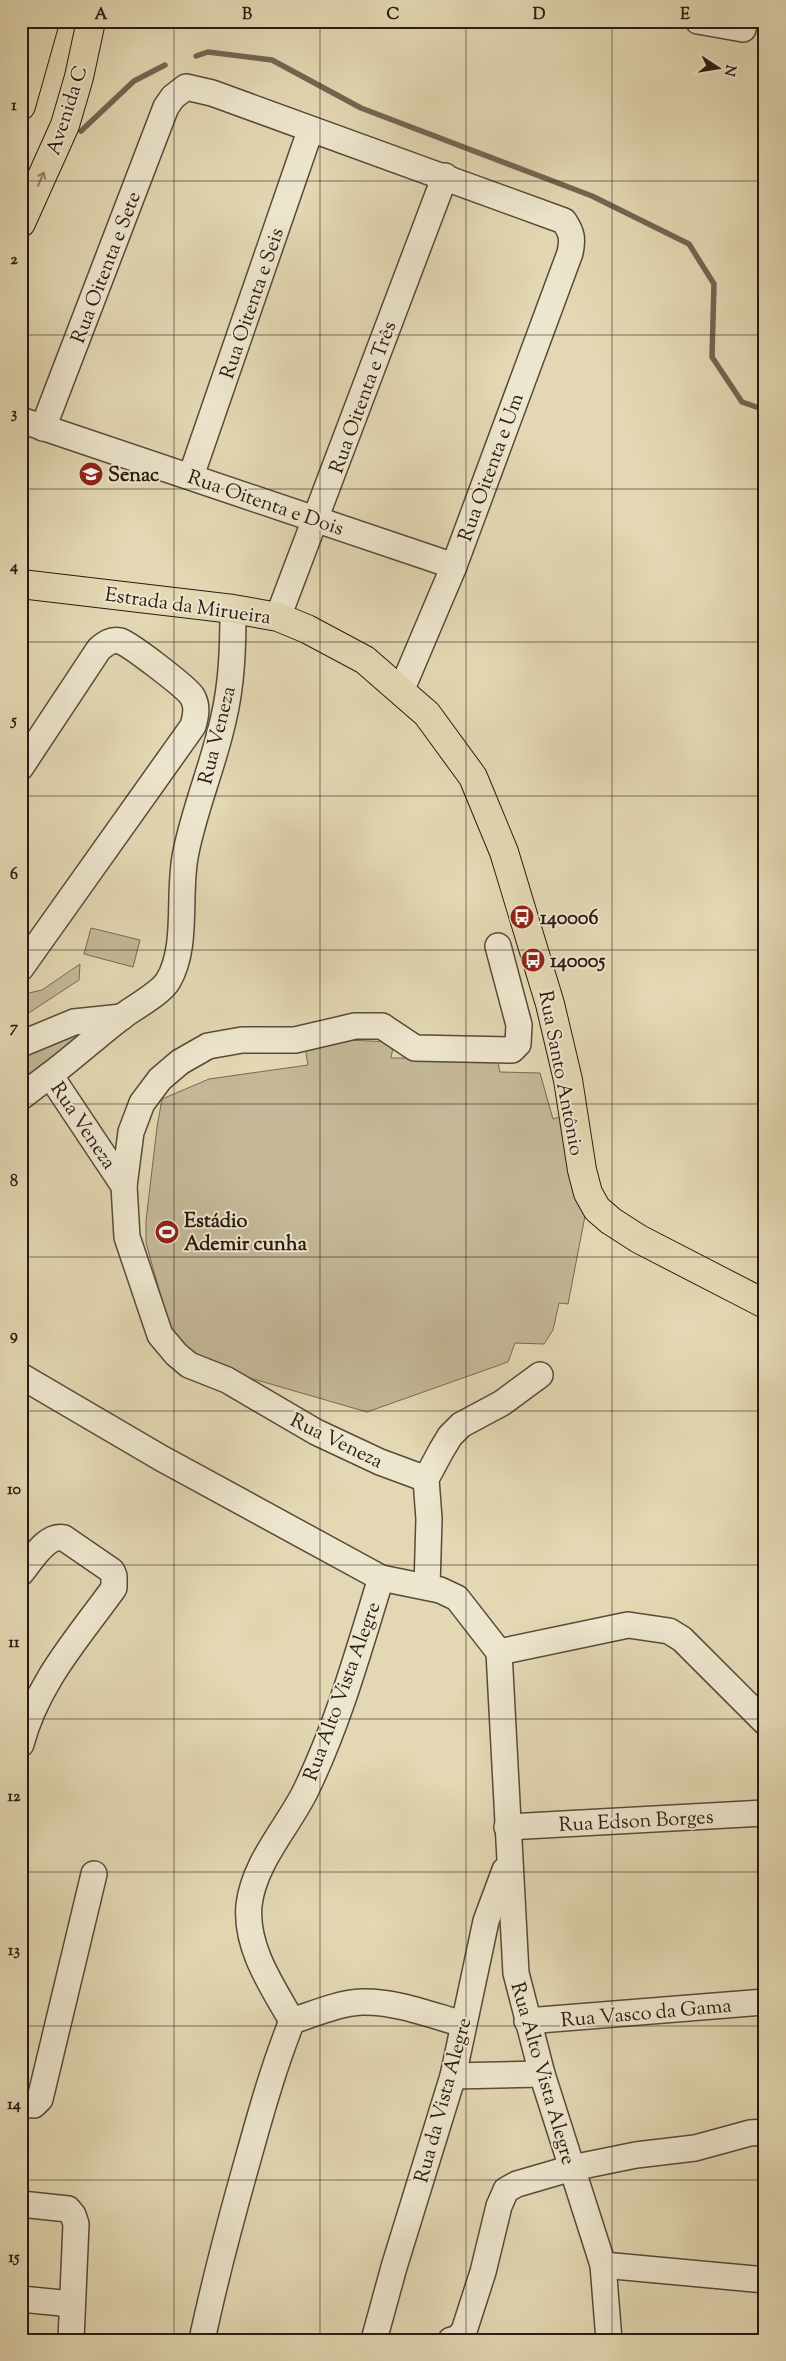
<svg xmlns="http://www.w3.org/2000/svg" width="786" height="2361" font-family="'Sorts Mill Goudy',serif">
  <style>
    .green { fill: #c4b898; stroke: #776a55 }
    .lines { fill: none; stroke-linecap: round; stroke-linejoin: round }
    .stream { stroke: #736652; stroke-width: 5.5 }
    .minor-casing { stroke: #584a3a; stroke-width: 28 }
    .major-casing { stroke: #2a1b12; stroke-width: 30 }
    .minor { stroke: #ede6ce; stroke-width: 25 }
    .major { stroke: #e3d8b3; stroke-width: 28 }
    .oneway { stroke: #90836b }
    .grid { fill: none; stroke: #2a1b12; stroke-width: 1; stroke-opacity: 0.55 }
    .labels { text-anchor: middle; stroke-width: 4; stroke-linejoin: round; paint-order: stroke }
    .street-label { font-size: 20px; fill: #2a1b12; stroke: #ede6ce }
    .poi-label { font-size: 20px; font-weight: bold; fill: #2a1b12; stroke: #ede6ce; text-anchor: start }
    .neatline { fill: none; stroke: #2a1b12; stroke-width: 2 }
    .grid-label { font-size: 16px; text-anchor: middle; font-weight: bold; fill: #2a1b12 }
  </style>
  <rect width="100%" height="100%" fill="#e3d8b3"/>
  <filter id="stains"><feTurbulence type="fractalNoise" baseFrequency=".004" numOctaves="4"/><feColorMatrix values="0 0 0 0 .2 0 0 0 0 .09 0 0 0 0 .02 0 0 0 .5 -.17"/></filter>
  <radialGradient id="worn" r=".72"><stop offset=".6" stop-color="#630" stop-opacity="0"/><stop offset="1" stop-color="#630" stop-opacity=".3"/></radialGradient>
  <g class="green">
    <path d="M 91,928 L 140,940 L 133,967 L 84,954 Z"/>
    <path d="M 80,964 L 79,980 L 21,1018 L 21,992 L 25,988 L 29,993 L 42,990 Z"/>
    <path d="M 91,1030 L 21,1083 L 21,1056 L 50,1039 Z"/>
    <path d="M 346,1040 L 394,1042 L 391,1058 L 497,1058 L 500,1072 L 540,1073 L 553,1119 L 563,1116 L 586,1211 L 568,1304 L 559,1303 L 553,1330 L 544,1344 L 515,1343 L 508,1362 L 367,1412 L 191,1361 L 171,1332 L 146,1243 L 146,1221 L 157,1127 L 162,1099 L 209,1079 L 308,1065 L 305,1047 Z"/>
  </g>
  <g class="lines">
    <g class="stream">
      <path d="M 196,56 L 208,52 L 272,60 L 361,108 L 592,196 L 689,244 L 714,284 L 712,357 L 742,402 L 765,410"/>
      <path d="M 81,131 L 134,81 L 165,65"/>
    </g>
    <defs>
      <g id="minor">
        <path d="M 698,21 L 743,29 L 745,21"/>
        <path d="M 21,420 L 454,566"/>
        <path d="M 43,428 L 166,107 L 173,97 L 186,87 L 212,93 L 564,221 C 572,233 573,239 570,253 L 454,566 L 401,691"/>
        <path d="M 191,476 L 310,131"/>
        <path d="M 233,609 C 233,647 232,684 223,721 C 213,766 195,807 186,852 C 177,892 189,946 168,981 C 161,993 135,1007 123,1016 C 98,1035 75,1056 50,1075 L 124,1186 L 127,1237 L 160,1335 L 176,1354 L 189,1365 L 227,1380 L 316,1432 L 380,1462 L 426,1479"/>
        <path d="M 278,617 L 445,176"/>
        <path d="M 21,767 L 99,649 C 105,644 111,639 120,641 C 130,644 186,687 192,696 C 198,706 196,715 193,726 L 21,968"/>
        <path d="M 21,1044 L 74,1022 L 122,1017"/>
        <path d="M 21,1097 L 50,1075"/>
        <path d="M 124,1186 L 131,1132 L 142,1103 L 160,1079 L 180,1062 L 208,1046 L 242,1040 L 295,1040 L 355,1026 L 382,1026 L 415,1048 L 512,1050 L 518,1044 L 519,1025 L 498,946"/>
        <path d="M 21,1376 L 161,1458 L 381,1578 L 440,1590 L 457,1598 L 499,1652"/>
        <path d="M 21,1573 C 32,1560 46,1534 64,1538 L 112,1571 L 114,1576 L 114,1588 C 78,1638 37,1683 21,1744"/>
        <path d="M 427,1587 L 429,1519 L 426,1479 L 441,1451 L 450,1436 L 461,1425 L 502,1403 L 540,1375"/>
        <path d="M 499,1652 L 516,1973 L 542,2074 L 603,2265 L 609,2340"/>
        <path d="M 499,1652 L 628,1625 L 669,1631 L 682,1639 L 765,1722"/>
        <path d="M 507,1827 L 765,1813"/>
        <path d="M 292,2021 C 272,1986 245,1947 249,1905 C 254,1862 288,1827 306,1790 C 339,1722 359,1649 381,1578"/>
        <path d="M 292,2021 C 314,2014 338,2003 362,2002 C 395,2001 431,2015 463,2024"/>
        <path d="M 527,2021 L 765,2002"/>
        <path d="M 453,2076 L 542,2074"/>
        <path d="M 21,2104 L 34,2105 L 40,2099 L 94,1874"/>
        <path d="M 21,2204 L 68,2209 L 73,2215 L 76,2224 L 71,2340"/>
        <path d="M 603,2265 L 765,2280"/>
        <path d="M 21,2299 L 72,2304"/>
        <path d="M 202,2340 C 215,2279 231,2219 248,2159 C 261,2112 274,2066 292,2021"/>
        <path d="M 374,2340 L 394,2267 L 453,2076 L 486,1921 L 505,1870"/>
        <path d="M 451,2340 L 457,2339 L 464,2331 L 483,2272 L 499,2206 L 506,2190 L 517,2184 L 572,2168 L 636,2155 L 695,2148 L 750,2133 L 765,2132"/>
      </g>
      <g id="major">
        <path d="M 21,106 L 45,21"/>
        <path d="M 21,223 L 65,125 L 79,77 L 91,21"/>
        <path d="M 21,584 L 233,609 L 278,617 L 307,629 L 365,660 L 427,714 L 473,777 L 504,852 L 550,1004 L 568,1080 L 582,1170 L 588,1193 L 597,1209 L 611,1221 L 639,1239 L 765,1304"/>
      </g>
    </defs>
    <use href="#minor" class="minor-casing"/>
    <use href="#major" class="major-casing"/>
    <use href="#minor" class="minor"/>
    <use href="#major" class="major"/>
  </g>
  <defs><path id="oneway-shaft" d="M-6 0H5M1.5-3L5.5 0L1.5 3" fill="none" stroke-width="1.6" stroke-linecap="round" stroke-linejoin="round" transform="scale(1.25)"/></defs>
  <use class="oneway" href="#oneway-shaft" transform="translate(41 179) rotate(-66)"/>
  <path class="grid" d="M 174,21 L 174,2340M 320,21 L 320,2340M 466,21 L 466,2340M 612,21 L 612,2340M 21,181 L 765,181M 21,335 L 765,335M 21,489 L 765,489M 21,642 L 765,642M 21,796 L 765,796M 21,950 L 765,950M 21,1104 L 765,1104M 21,1257 L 765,1257M 21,1411 L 765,1411M 21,1565 L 765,1565M 21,1719 L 765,1719M 21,1872 L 765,1872M 21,2026 L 765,2026M 21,2180 L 765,2180"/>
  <defs>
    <symbol id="school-disc" viewBox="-11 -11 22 22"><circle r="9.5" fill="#8f2418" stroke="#ede6ce"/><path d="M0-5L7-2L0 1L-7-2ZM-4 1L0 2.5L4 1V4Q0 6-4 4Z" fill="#fff"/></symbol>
    <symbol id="bus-disc" viewBox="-11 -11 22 22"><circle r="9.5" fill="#8f2418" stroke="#ede6ce"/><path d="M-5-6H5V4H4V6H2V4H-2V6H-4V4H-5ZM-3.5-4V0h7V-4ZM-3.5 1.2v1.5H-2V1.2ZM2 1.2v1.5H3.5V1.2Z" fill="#fff"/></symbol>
    <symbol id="stadium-disc" viewBox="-11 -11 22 22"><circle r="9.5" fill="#8f2418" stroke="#ede6ce"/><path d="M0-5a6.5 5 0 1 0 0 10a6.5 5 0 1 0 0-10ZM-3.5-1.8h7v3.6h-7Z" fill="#fff"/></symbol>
  </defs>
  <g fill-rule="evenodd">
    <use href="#school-disc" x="77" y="460" width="28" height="28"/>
    <use href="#bus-disc" x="508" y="903" width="28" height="28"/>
    <use href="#bus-disc" x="519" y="946" width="28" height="28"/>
    <use href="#stadium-disc" x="153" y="1218" width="28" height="28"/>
  </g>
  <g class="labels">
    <g class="street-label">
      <text transform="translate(66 110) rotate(-72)" y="7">Avenida C</text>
      <text transform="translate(105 267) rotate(-69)" y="7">Rua Oitenta e Sete</text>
      <text transform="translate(251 303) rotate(-71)" y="7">Rua Oitenta e Seis</text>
      <text transform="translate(362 397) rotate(-70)" y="7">Rua Oitenta e Três</text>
      <text transform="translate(490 467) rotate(-70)" y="7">Rua Oitenta e Um</text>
      <text transform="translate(266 502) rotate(19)" y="7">Rua Oitenta e Dois</text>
      <text transform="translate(188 605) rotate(8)" y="7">Estrada da Mirueira</text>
      <text transform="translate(216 735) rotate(-76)" y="7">Rua Veneza</text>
      <text transform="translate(562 1073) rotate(79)" y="7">Rua Santo Antônio</text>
      <text transform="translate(84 1125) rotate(56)" y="7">Rua Veneza</text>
      <text transform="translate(337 1440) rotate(26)" y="7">Rua Veneza</text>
      <text transform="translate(341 1691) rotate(-70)" y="7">Rua Alto Vista Alegre</text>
      <text transform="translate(636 1820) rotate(-3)" y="7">Rua Edson Borges</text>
      <text transform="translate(646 2012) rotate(-5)" y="7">Rua Vasco da Gama</text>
      <text transform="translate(544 2073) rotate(74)" y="7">Rua Alto Vista Alegre</text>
      <text transform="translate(442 2100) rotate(-75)" y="7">Rua da Vista Alegre</text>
    </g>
    <g class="poi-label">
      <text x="108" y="481">Senac</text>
      <text x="540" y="924">140006</text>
      <text x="550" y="967">140005</text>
      <text x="184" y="1227">Estádio<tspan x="184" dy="23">Ademir cunha</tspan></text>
    </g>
  </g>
  <rect width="786" height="2361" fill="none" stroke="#e3d8b3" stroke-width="55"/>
  <g transform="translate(718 68) rotate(102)" stroke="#ede6ce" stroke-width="4" paint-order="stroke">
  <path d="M0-4L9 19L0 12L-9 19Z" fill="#2a1b12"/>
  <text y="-8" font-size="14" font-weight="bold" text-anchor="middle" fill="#2a1b12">N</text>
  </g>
  <rect x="28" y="28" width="730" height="2306" class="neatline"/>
  <g class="grid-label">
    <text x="101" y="19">A</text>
    <text x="247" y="19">B</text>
    <text x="393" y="19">C</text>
    <text x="539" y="19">D</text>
    <text x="685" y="19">E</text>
    <text x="14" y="110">1</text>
    <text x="14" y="264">2</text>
    <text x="14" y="418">3</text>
    <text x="14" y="571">4</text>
    <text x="14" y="725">5</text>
    <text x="14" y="879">6</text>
    <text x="14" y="1032">7</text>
    <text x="14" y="1186">8</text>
    <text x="14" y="1340">9</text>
    <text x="14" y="1494">10</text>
    <text x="14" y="1647">11</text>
    <text x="14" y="1801">12</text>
    <text x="14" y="1955">13</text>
    <text x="14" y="2109">14</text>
    <text x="14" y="2262">15</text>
  </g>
  <rect width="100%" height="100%" filter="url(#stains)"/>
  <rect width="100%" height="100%" fill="url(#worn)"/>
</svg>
